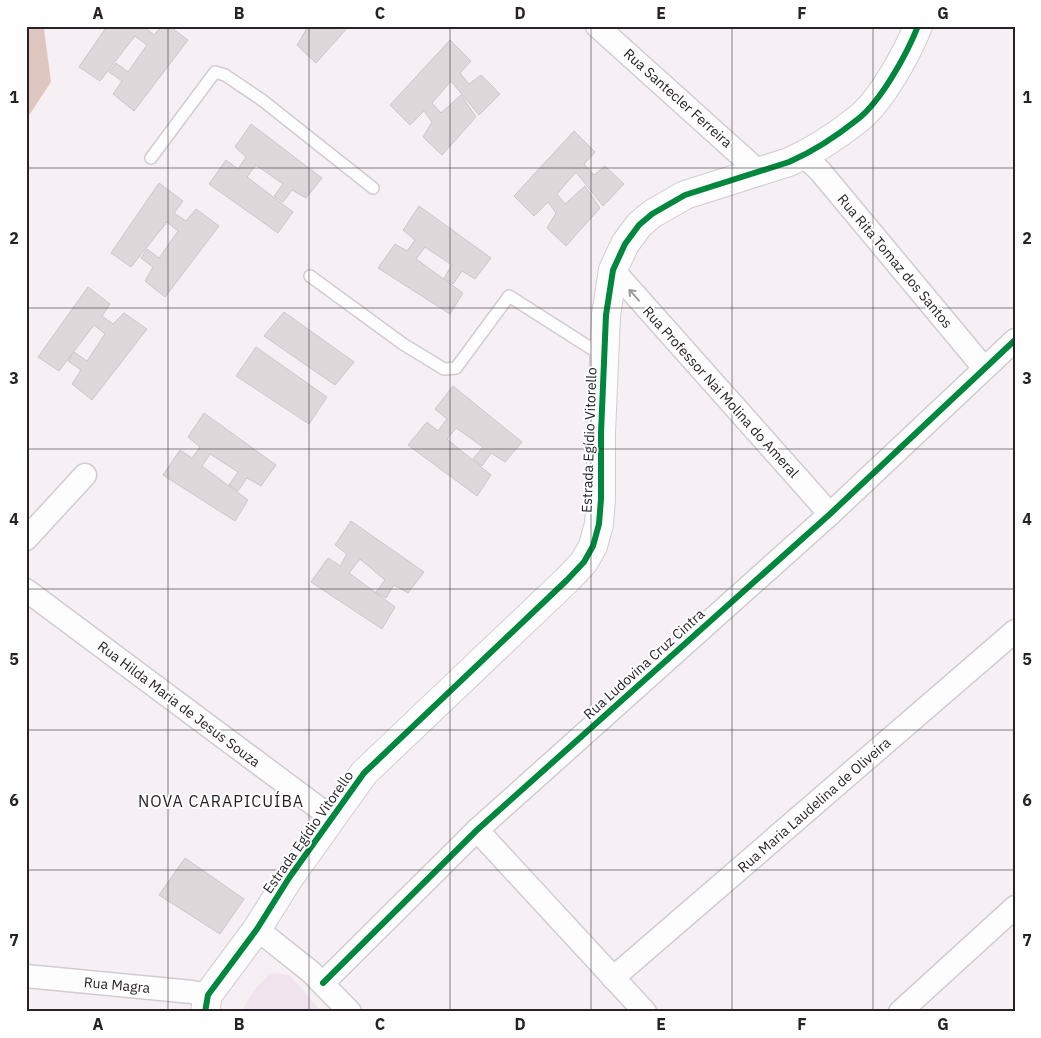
<svg xmlns="http://www.w3.org/2000/svg" width="1041" height="1038" font-family="'IBM Plex Sans',sans-serif">
  <style>
    .built { fill: #f1e3ed }
    .forest { fill: #dfc7c1 }
    .building { fill: #ded8db; stroke: #ccc6c9 }
    .lines { fill: none; stroke-linecap: round; stroke-linejoin: round }
    .service-casing { stroke: #d2ccd0; stroke-width: 14 }
    .minor-casing { stroke: #d2ccd0; stroke-width: 25 }
    .tertiary-casing { stroke: #d2ccd0; stroke-width: 30 }
    .service { stroke: #fefdfd; stroke-width: 11 }
    .minor { stroke: #fefdfd; stroke-width: 22 }
    .tertiary { stroke: #fefdfd; stroke-width: 28 }
    .cycleway-casing { stroke: #fefefe; stroke-width: 9 }
    .cycleway { stroke: #00873e; stroke-width: 6 }
    .oneway { stroke: #9d9a9c }
    .grid { fill: none; stroke: #272226; stroke-width: 1; stroke-opacity: 0.55 }
    .labels { text-anchor: middle; stroke-width: 4; stroke-linejoin: round; paint-order: stroke }
    .street-label { font-size: 14px; fill: #272226; stroke: #fefefe }
    .quarter-label { font-size: 16px; letter-spacing: 1px; fill: #272226; stroke: #fefefe }
    .neatline { fill: none; stroke: #272226; stroke-width: 2 }
    .grid-label { font-size: 16px; text-anchor: middle; font-weight: bold; fill: #272226 }
  </style>
  <rect width="100%" height="100%" fill="#f6eff4"/>
  <path class="built" d="M 270,973 L 289,975 L 322,1012 L 241,1012 L 255,989 Z"/>
  <path class="forest" d="M 26,26 L 46,26 L 44,29 L 51,82 L 26,120 Z"/>
  <g class="building">
    <path d="M 107,26 L 143,26 L 154,35 L 162,26 L 169,26 L 188,40 L 134,111 L 113,94 L 122,81 L 109,72 L 116,63 L 128,72 L 147,45 L 135,36 L 100,81 L 79,67 Z"/>
    <path d="M 303,26 L 349,26 L 316,63 L 297,45 L 306,30 Z"/>
    <path d="M 450,40 L 471,61 L 460,73 L 469,84 L 481,75 L 500,94 L 479,115 L 451,81 L 432,103 L 441,113 L 461,95 L 476,117 L 442,155 L 423,137 L 432,122 L 424,111 L 410,125 L 390,105 Z"/>
    <path d="M 251,124 L 322,178 L 306,198 L 292,190 L 283,202 L 274,196 L 283,184 L 256,165 L 247,177 L 293,212 L 278,233 L 209,184 L 226,160 L 238,169 L 246,157 L 235,147 Z"/>
    <path d="M 574,131 L 595,152 L 584,164 L 594,175 L 605,166 L 624,184 L 603,206 L 576,172 L 557,194 L 565,204 L 585,186 L 600,208 L 566,246 L 547,228 L 556,213 L 548,202 L 534,216 L 514,196 Z"/>
    <path d="M 159,183 L 183,201 L 174,213 L 186,221 L 196,209 L 219,226 L 165,297 L 145,281 L 153,267 L 141,258 L 147,249 L 159,258 L 178,231 L 167,222 L 131,267 L 111,253 Z"/>
    <path d="M 419,206 L 491,258 L 475,279 L 462,271 L 453,284 L 444,278 L 452,265 L 425,247 L 416,259 L 463,293 L 450,314 L 378,268 L 395,244 L 407,251 L 415,240 L 403,230 Z"/>
    <path d="M 88,287 L 110,304 L 102,316 L 113,324 L 124,313 L 147,329 L 92,400 L 72,384 L 81,370 L 68,361 L 74,352 L 87,361 L 105,334 L 94,325 L 59,371 L 38,357 Z"/>
    <path d="M 284,312 L 354,362 L 335,385 L 264,336 Z"/>
    <path d="M 256,347 L 327,397 L 309,424 L 236,376 Z"/>
    <path d="M 453,386 L 522,442 L 505,462 L 491,453 L 482,466 L 473,459 L 483,447 L 456,428 L 447,439 L 491,475 L 477,496 L 408,445 L 427,422 L 438,431 L 447,419 L 435,409 Z"/>
    <path d="M 204,413 L 276,465 L 261,486 L 247,478 L 238,491 L 229,485 L 238,472 L 210,454 L 202,466 L 248,500 L 235,521 L 163,475 L 180,450 L 192,458 L 200,447 L 188,437 Z"/>
    <path d="M 351,521 L 424,572 L 408,593 L 394,585 L 386,598 L 376,592 L 385,580 L 360,559 L 349,573 L 395,607 L 382,629 L 311,582 L 328,558 L 340,566 L 347,554 L 335,545 Z"/>
    <path d="M 185,858 L 244,899 L 220,934 L 159,895 Z"/>
  </g>
  <g class="lines">
    <defs>
      <g id="service">
        <path d="M 151,158 L 215,72 L 225,75 L 262,100 L 373,188"/>
        <path d="M 310,276 L 403,344 L 444,369 L 456,368 L 509,296 L 603,356"/>
      </g>
      <g id="minor">
        <path d="M 597,26 L 758,171"/>
        <path d="M 804,156 L 820,171 L 984,368"/>
        <path d="M 613,270 L 830,514"/>
        <path d="M 26,539 L 85,475"/>
        <path d="M 26,590 L 332,818"/>
        <path d="M 477,830 L 645,1012"/>
        <path d="M 257,929 L 311,972 L 350,1012"/>
        <path d="M 26,976 L 192,992 L 208,995"/>
        <path d="M 613,978 L 1015,631"/>
        <path d="M 323,983 L 477,830 L 830,514 L 1015,340"/>
        <path d="M 900,1012 L 1015,907"/>
      </g>
      <path id="tertiary" d="M 205,1012 L 208,995 L 257,929 L 289,878 L 364,773 L 567,580 L 584,562 L 593,546 L 599,524 L 601,499 L 601,433 L 606,315 L 613,270 L 625,244 L 639,225 L 652,214 L 685,195 L 789,162 C 812,152 838,135 858,119 C 881,101 907,54 918,26"/>
    </defs>
    <use href="#service" class="service-casing"/>
    <use href="#minor" class="minor-casing"/>
    <use href="#tertiary" class="tertiary-casing"/>
    <use href="#service" class="service"/>
    <use href="#minor" class="minor"/>
    <use href="#tertiary" class="tertiary"/>
    <defs>
      <g id="cycleway">
        <path d="M 323,983 L 477,830 L 830,514 L 1015,340"/>
        <path d="M 205,1012 L 208,995 L 257,929 L 289,878 L 364,773 L 567,580 L 584,562 L 593,546 L 599,524 L 601,499 L 601,433 L 606,315 L 613,270 L 625,244 L 639,225 L 652,214 L 685,195 L 789,162 C 812,152 838,135 858,119 C 881,101 907,54 918,26"/>
      </g>
    </defs>
    <use href="#cycleway" class="cycleway-casing"/>
    <use href="#cycleway" class="cycleway"/>
  </g>
  <defs><path id="oneway-shaft" d="M-6 0H5M1.5-3L5.5 0L1.5 3" fill="none" stroke-width="1.6" stroke-linecap="round" stroke-linejoin="round" transform="scale(1.25)"/></defs>
  <use class="oneway" href="#oneway-shaft" transform="translate(634 295) rotate(-132)"/>
  <path class="grid" d="M 168,26 L 168,1012M 309,26 L 309,1012M 450,26 L 450,1012M 591,26 L 591,1012M 732,26 L 732,1012M 873,26 L 873,1012M 26,168 L 1015,168M 26,308 L 1015,308M 26,449 L 1015,449M 26,589 L 1015,589M 26,730 L 1015,730M 26,870 L 1015,870"/>
  <g class="labels">
    <g class="street-label">
      <text transform="translate(678 98) rotate(42)" y="5">Rua Santecler Ferreira</text>
      <text transform="translate(895 261) rotate(50)" y="5">Rua Rita Tomaz dos Santos</text>
      <text transform="translate(721 392) rotate(48)" y="5">Rua Professor Nai Molina do Ameral</text>
      <text transform="translate(589 440) rotate(-88)" y="5">Estrada Egídio Vitorello</text>
      <text transform="translate(644 664) rotate(-42)" y="5">Rua Ludovina Cruz Cintra</text>
      <text transform="translate(179 704) rotate(37)" y="5">Rua Hilda Maria de Jesus Souza</text>
      <text transform="translate(814 805) rotate(-41)" y="5">Rua Maria Laudelina de Oliveira</text>
      <text transform="translate(308 832) rotate(-55)" y="5">Estrada Egídio Vitorello</text>
      <text transform="translate(117 985) rotate(5)" y="5">Rua Magra</text>
    </g>
    <g class="quarter-label">
      <text x="221" y="807">NOVA CARAPICUÍBA</text>
    </g>
  </g>
  <rect width="1041" height="1038" fill="none" stroke="#fefefe" stroke-width="55"/>
  <rect x="28" y="28" width="986" height="982" class="neatline"/>
  <g class="grid-label">
    <text x="98" y="19">A</text>
    <text x="239" y="19">B</text>
    <text x="380" y="19">C</text>
    <text x="520" y="19">D</text>
    <text x="661" y="19">E</text>
    <text x="802" y="19">F</text>
    <text x="943" y="19">G</text>
    <text x="14" y="103">1</text>
    <text x="1027" y="103">1</text>
    <text x="14" y="244">2</text>
    <text x="1027" y="244">2</text>
    <text x="14" y="384">3</text>
    <text x="1027" y="384">3</text>
    <text x="14" y="525">4</text>
    <text x="1027" y="525">4</text>
    <text x="14" y="665">5</text>
    <text x="1027" y="665">5</text>
    <text x="14" y="806">6</text>
    <text x="1027" y="806">6</text>
    <text x="14" y="946">7</text>
    <text x="1027" y="946">7</text>
    <text x="98" y="1030">A</text>
    <text x="239" y="1030">B</text>
    <text x="380" y="1030">C</text>
    <text x="520" y="1030">D</text>
    <text x="661" y="1030">E</text>
    <text x="802" y="1030">F</text>
    <text x="943" y="1030">G</text>
  </g>
</svg>
